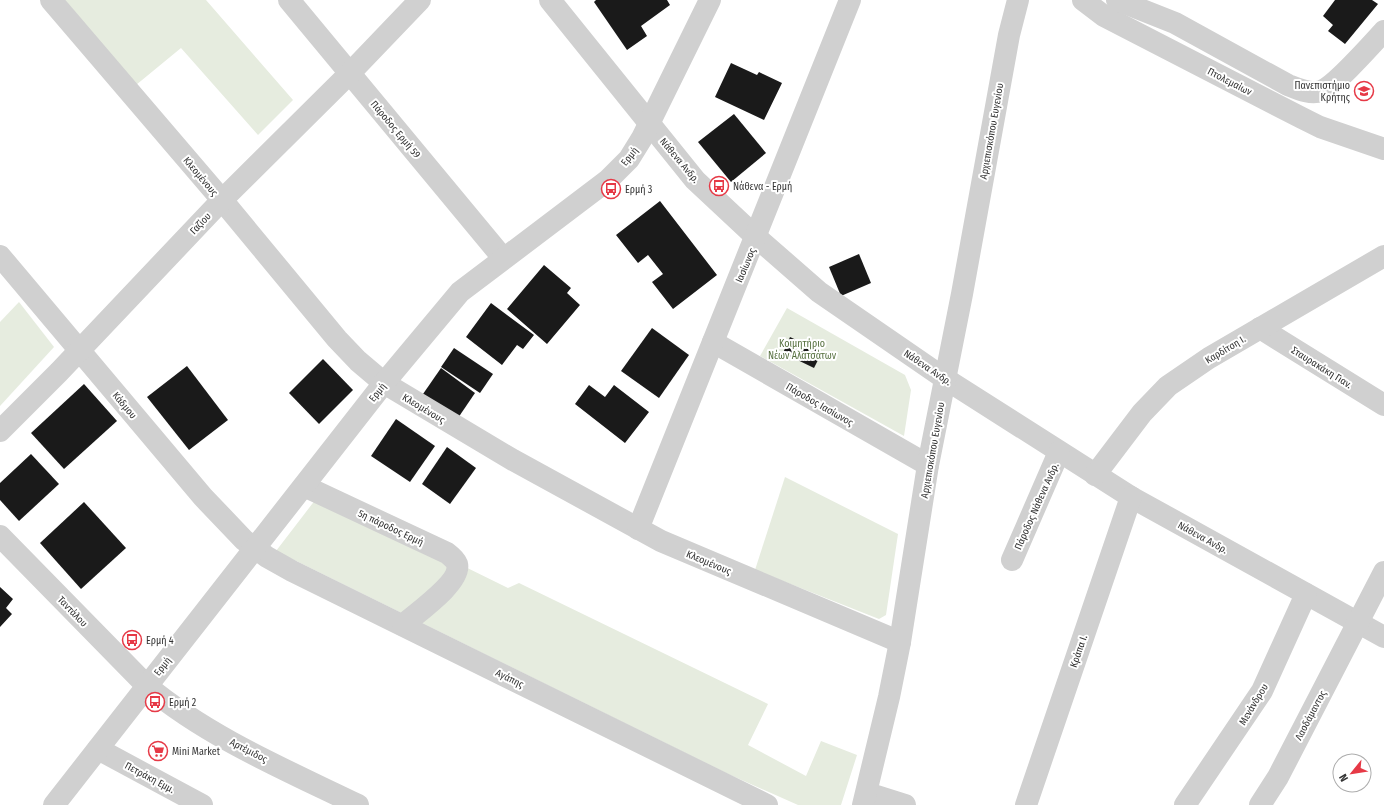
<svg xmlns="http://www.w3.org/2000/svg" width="1384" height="805" font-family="'Fira Sans Condensed',sans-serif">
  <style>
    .green { fill: #e6ecdf }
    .building { fill: #1a1a1a }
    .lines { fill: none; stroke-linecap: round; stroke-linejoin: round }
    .minor { stroke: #d0d0d0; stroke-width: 22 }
    .labels { text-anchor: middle; stroke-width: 4; stroke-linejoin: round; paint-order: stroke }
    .street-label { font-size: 10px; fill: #333; stroke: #fff }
    .poi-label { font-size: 10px; fill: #333; stroke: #fff; text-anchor: start }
    .park-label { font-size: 10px; fill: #56703f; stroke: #fff }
  </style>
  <rect width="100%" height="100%" fill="#fff"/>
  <g class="green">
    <path d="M 65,0 L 206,0 L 293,100 L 258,135 L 181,48 L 136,85 Z"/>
    <path d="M 19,302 L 54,347 L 0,406 L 0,322 Z"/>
    <path d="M 787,308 L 905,375 L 911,390 L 904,436 L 760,356 Z"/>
    <path d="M 785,477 L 898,534 L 886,615 L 879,619 L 755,570 Z"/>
    <path d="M 319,495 L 508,588 L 519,583 L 768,704 L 748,745 L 806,776 L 821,741 L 857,755 L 841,805 L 798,805 L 726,773 L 276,551 Z"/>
  </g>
  <g class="building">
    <path d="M 596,0 L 667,0 L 670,5 L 641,26 L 647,36 L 627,50 L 594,2 Z"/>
    <path d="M 1335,0 L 1372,0 L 1378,4 L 1345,44 L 1328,31 L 1333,25 L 1323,16 Z"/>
    <path d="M 731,63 L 757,75 L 759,72 L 782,83 L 764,120 L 715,97 Z"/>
    <path d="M 734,114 L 766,153 L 731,182 L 698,142 Z"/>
    <path d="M 660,201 L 717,275 L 673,309 L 652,282 L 663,274 L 648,255 L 638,263 L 616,235 Z"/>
    <path d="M 859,254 L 871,283 L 841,296 L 829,267 Z"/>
    <path d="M 544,265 L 571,288 L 567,293 L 580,305 L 547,344 L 507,309 Z"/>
    <path d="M 491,303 L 534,335 L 523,349 L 517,345 L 502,365 L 466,337 Z"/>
    <path d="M 652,328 L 689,355 L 659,398 L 621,371 Z"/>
    <path d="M 790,337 L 822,352 L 814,368 L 783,353 Z"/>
    <path d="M 454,348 L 493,374 L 480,393 L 441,367 Z"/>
    <path d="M 323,359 L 353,390 L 319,424 L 289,393 Z"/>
    <path d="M 187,366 L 228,420 L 189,450 L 147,397 Z"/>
    <path d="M 441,368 L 475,393 L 458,418 L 423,394 Z"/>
    <path d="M 84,384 L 117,421 L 64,469 L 31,433 Z"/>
    <path d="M 589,385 L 605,397 L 614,385 L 649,412 L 625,443 L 575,404 Z"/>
    <path d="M 396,419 L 435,446 L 410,482 L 371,456 Z"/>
    <path d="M 447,447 L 476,468 L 450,504 L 422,484 Z"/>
    <path d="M 31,454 L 59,484 L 19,521 L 0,500 L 0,483 Z"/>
    <path d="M 84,502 L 126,548 L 81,589 L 40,543 Z"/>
    <path d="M 0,587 L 13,599 L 6,608 L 12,614 L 0,627 Z"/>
  </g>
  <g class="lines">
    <g class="minor">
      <path d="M 51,0 L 222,200 L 337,339 L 358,361 L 384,383 L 513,460 L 661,541 L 900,642"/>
      <path d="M 289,0 L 503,258"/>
      <path d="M 550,0 L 695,180 L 756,237 L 819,292 L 944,378 L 1131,497 L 1384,637"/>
      <path d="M 1083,0 L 1104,16 L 1302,118 L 1320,127 L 1384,149"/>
      <path d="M 1117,0 L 1175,23 L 1288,85 C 1298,89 1311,95 1321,91 C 1335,86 1372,44 1384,31"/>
      <path d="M 0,256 L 203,497 L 244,540 L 267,557 L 292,571 L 767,805"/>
      <path d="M 1260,328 L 1384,405"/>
      <path d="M 713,342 L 928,465"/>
      <path d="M 0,431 L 59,372 L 222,200 L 350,73 L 420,0"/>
      <path d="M 1095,475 L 1142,413 L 1168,386 L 1209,358 L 1384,256"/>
      <path d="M 304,486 L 447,553 C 451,556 455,559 457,564 C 462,582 415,614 403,625"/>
      <path d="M 638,529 L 850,0"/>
      <path d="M 0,536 L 147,686 C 208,737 286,770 358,805"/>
      <path d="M 1012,560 L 1059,452"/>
      <path d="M 98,749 L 202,805"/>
      <path d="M 867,793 L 905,805"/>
      <path d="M 54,805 L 384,383 L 460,292 L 608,180 L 629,159 L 642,138 L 710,0"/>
      <path d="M 863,805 L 889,697 L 900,642 L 928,465 L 962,294 L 1009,35 L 1018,0"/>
      <path d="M 1026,805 L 1131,497"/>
      <path d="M 1185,805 L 1262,691 L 1306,594"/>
      <path d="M 1260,805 L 1278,777 L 1384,572"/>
    </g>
  </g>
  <defs>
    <symbol id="university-ring" viewBox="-11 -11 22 22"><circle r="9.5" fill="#fff" stroke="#e63946" stroke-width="1.5"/><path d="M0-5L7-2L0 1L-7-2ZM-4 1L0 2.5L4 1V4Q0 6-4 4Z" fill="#e63946"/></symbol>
    <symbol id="bus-ring" viewBox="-11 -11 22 22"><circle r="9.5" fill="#fff" stroke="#e63946" stroke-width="1.5"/><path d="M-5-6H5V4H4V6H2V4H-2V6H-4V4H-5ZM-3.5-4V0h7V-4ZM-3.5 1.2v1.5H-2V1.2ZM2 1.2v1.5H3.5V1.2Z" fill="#e63946"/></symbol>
    <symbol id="supermarket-ring" viewBox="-11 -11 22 22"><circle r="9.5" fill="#fff" stroke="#e63946" stroke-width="1.5"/><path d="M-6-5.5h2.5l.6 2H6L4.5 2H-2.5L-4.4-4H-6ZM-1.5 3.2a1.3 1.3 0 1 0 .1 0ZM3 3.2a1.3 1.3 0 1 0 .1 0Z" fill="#e63946"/></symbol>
  </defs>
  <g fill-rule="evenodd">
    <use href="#university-ring" x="1353" y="80" width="22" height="22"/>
    <use href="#bus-ring" x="708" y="175" width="22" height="22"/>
    <use href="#bus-ring" x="600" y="178" width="22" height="22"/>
    <use href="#bus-ring" x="121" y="629" width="22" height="22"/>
    <use href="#bus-ring" x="144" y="691" width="22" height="22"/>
    <use href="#supermarket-ring" x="147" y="740" width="22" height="22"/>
  </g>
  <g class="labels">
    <g class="street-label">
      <text transform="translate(1230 81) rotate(27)" y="4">Πτολεμαίων</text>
      <text transform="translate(396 129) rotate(50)" y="4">Πάροδος Ερμή 59</text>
      <text transform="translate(991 131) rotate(-80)" y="4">Αρχιεπισκόπου Ευγενίου</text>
      <text transform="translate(629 156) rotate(-52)" y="4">Ερμή</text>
      <text transform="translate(680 160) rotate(50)" y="4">Νάθενα Ανδρ.</text>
      <text transform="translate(201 176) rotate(50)" y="4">Κλεομένους</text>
      <text transform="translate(200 223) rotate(-47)" y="4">Γαζίου</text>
      <text transform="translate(745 265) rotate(-67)" y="4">Ιασίωνος</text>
      <text transform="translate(1225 349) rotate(-31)" y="4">Καρδίτση Ι.</text>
      <text transform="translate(928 367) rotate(34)" y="4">Νάθενα Ανδρ.</text>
      <text transform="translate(1322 367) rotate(32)" y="4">Σταυρακάκη Γιαν.</text>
      <text transform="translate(377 392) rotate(-52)" y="4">Ερμή</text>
      <text transform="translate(820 404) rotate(30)" y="4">Πάροδος Ιασίωνος</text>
      <text transform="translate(125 405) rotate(50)" y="4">Κάδμου</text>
      <text transform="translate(424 408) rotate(31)" y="4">Κλεομένους</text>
      <text transform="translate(932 450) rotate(-80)" y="4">Αρχιεπισκόπου Ευγενίου</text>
      <text transform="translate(1036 506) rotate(-66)" y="4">Πάροδος Νάθενα Ανδρ.</text>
      <text transform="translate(391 527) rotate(25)" y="4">5η πάροδος Ερμή</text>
      <text transform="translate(1203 537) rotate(29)" y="4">Νάθενα Ανδρ.</text>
      <text transform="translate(709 562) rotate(23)" y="4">Κλεομένους</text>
      <text transform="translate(73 611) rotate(46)" y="4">Ταντάλου</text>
      <text transform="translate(1078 651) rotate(-71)" y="4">Κράπα Ι.</text>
      <text transform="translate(162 666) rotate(-52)" y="4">Ερμή</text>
      <text transform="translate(510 678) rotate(26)" y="4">Αγάπης</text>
      <text transform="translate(1253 704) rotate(-59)" y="4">Μενάνδρου</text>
      <text transform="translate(1310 715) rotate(-62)" y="4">Λαοδάμαντος</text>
      <text transform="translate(249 750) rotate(27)" y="4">Αρτέμιδος</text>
      <text transform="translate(150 777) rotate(28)" y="4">Πετράκη Εμμ.</text>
    </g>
    <g class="poi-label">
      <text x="1350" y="89" text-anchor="end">Πανεπιστήμιο<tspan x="1350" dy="12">Κρήτης</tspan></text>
      <text x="733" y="190">Νάθενα - Ερμή</text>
      <text x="625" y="193">Ερμή 3</text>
      <text x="146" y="644">Ερμή 4</text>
      <text x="169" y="706">Ερμή 2</text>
      <text x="172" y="755">Mini Market</text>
    </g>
    <g class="park-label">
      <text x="802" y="347">Κοιμητήριο<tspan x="802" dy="12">Νέων Αλατσάτων</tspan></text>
    </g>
  </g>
  <g transform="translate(1352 773) rotate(240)"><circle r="19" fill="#ffffff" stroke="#adadad"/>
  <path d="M0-3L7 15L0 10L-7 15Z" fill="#e63946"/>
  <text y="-6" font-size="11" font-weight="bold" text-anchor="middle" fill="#333333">N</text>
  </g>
</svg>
